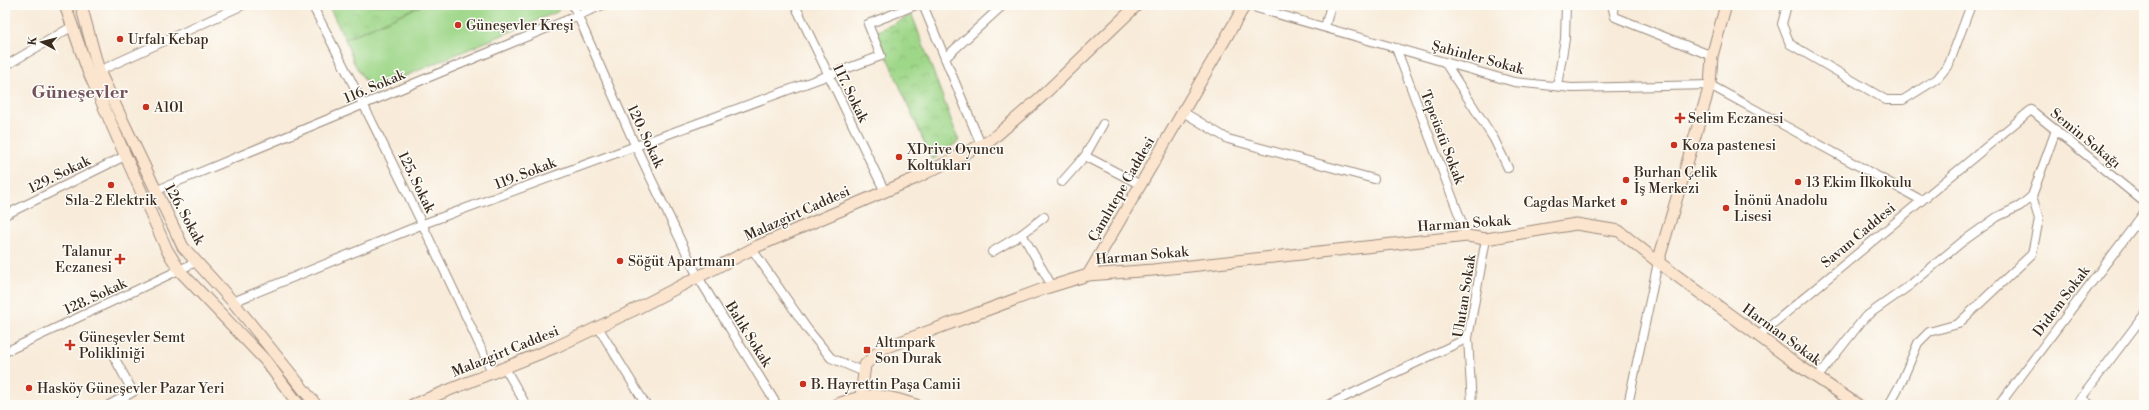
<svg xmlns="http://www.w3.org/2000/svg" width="2149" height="410" font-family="'Libre Bodoni',serif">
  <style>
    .grass { fill: #9fd789; stroke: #6d8054 }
    .park { fill: url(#park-crowns); stroke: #6d8054 }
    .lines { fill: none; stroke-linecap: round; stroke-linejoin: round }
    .street-casing { stroke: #9a8a7c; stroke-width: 10 }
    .secondary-casing { stroke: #9a8a7c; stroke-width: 13 }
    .street { stroke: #fff; stroke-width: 8 }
    .secondary { stroke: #fce5cf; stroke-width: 11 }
    .poi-dot { fill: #c8321e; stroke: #fdfcf7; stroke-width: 1.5 }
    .labels { text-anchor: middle; stroke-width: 3; stroke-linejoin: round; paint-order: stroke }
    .poi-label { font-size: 14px; fill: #3b2a1e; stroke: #fdfcf7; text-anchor: start }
    .street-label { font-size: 14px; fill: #3b2a1e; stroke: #fdfcf7 }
    .district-label { font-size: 18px; font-weight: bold; fill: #73545e; stroke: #fdfcf7 }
  </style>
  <defs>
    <pattern id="park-crowns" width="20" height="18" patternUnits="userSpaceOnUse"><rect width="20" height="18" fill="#9fd789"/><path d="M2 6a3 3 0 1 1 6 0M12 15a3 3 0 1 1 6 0" fill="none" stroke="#8ab976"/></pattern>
  </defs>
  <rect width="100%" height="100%" fill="#fdfcf7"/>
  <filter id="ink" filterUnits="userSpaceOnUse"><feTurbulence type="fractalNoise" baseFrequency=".025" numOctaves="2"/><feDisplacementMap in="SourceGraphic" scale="8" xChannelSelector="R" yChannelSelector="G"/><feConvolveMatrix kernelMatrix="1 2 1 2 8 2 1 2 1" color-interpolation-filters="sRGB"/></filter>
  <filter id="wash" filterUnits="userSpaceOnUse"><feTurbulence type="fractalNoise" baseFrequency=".012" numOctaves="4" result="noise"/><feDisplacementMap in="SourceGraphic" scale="16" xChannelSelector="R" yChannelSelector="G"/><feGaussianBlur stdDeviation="0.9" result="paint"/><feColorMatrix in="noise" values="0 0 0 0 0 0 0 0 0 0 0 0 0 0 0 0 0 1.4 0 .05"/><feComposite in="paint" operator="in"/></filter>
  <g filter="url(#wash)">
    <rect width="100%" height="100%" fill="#f8ebd9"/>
    <path class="grass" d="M 422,5 L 562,5 L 557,12 L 379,87 L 368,86 L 354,63 L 345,39 Z"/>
    <g class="park">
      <path d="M 328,5 L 422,5 L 345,39 Z"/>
      <path d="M 912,15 L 959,141 L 932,160 L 876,32 Z"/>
    </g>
  </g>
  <g filter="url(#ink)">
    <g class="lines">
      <defs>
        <g id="street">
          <path d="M 312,5 C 376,126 435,249 493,374"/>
          <path d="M 573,5 L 635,145 L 698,277 L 777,405"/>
          <path d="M 795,5 L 885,192"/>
          <path d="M 923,5 L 981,145"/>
          <path d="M 1246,5 L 1514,82 L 1572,88 L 1710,85 L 1921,200"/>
          <path d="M 1612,5 L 1615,17 L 1712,56"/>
          <path d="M 1787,5 L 1782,24 L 1790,44 L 1886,100 L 1903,100 L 1937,79 L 1949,64 L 1971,5"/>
          <path d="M 1325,27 L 1331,5"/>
          <path d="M 1396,48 L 1467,236"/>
          <path d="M 945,58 L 1003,5"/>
          <path d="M 1446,64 L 1494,139 L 1508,168"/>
          <path d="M 5,66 L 73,26"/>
          <path d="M 99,71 L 243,5"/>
          <path d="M 1557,86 L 1565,39 L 1566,5"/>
          <path d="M 1183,112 L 1228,139 L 1374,179"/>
          <path d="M 1085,156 L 1141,185"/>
          <path d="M 1062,182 L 1085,156 L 1103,124"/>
          <path d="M 155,191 L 603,5"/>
          <path d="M 5,215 L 125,156"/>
          <path d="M 1022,234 L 1044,217"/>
          <path d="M 752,249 L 808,330 L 831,358 L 864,372"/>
          <path d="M 992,252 L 1022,234 L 1052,286"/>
          <path d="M 233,302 L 423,224 L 881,56 L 868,24 L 916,5"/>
          <path d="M 598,327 L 646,405"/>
          <path d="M 1758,336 L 2031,110 L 2144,202"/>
          <path d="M 5,352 L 196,262"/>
          <path d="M 505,368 L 526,405"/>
          <path d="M 1817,378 L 1865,317 L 1909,286 L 1962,242 L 1997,217 L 2020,206 L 2032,196 L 2056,130"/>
          <path d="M 2081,398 L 2091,405"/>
          <path d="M 109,405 L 133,392 L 114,357"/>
          <path d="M 1328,405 L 1468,338"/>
          <path d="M 1472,405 L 1468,338 L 1486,239"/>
          <path d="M 1628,405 L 1658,262"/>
          <path d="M 1889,405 L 1901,383 L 1918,343 L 1929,332 L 1958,324 L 2032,254 L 2039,219 L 2032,196"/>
          <path d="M 1999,405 L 2144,213"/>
          <path d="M 2076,405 L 2144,315"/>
        </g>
        <g id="secondary">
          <path d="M 65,5 L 88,71 L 167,250 L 180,271 L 265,360 L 299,405"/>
          <path d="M 81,5 L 99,71 L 183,247 L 233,302 L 316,405"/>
          <path d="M 1658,262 L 1710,85 L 1712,56 L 1726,5"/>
          <path d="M 1088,275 L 1153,270 L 1467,236 L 1486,239 L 1576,224 L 1619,231 L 1658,262 L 1798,365 L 1858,405"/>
          <path d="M 861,396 L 865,365 L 881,349 L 1046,288 L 1088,275 L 1245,5"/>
          <path d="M 412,405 L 556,347 L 632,311 L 758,246 L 916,178 L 991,140 L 1040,98 L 1137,5"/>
          <path d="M 835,405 C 871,392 880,393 916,405"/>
        </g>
      </defs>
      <use href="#street" class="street-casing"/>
      <use href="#secondary" class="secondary-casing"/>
      <use href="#street" class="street"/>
      <use href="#secondary" class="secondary"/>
    </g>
  </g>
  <g class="poi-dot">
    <circle cx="458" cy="25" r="4"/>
    <circle cx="120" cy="39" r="4"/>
    <circle cx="146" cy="107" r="4"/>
    <path d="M1678 112h4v4h4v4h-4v4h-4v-4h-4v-4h4z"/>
    <circle cx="1674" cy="145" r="4"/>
    <circle cx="899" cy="157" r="4"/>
    <circle cx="1626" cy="180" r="4"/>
    <circle cx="1798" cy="182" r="4"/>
    <circle cx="111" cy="185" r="4"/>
    <circle cx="1624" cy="202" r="4"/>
    <circle cx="1726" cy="208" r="4"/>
    <path d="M118 253h4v4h4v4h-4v4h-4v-4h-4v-4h4z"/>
    <circle cx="620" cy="261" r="4"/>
    <path d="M68 339h4v4h4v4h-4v4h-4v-4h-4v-4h4z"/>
    <rect x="863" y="346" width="8" height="8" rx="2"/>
    <circle cx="803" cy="384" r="4"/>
    <circle cx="29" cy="388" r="4"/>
  </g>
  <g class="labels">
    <g class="poi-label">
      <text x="466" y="30">Güneşevler Kreşi</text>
      <text x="128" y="44">Urfalı Kebap</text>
      <text x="154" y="112">A101</text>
      <text x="1688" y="123">Selim Eczanesi</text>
      <text x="1682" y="150">Koza pastenesi</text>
      <text x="907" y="154">XDrive Oyuncu<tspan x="907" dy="16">Koltukları</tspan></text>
      <text x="1634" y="177">Burhan Çelik<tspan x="1634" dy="16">İş Merkezi</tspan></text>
      <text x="1806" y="187">13 Ekim İlkokulu</text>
      <text x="111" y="205" text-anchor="middle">Sıla-2 Elektrik</text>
      <text x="1734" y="205">İnönü Anadolu<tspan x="1734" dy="16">Lisesi</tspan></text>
      <text x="1616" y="207" text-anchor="end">Cagdas Market</text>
      <text x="112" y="256" text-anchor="end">Talanur<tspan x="112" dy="16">Eczanesi</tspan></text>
      <text x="628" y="266">Söğüt Apartmanı</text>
      <text x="79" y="342">Güneşevler Semt<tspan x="79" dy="16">Polikliniği</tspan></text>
      <text x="875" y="347">Altınpark<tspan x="875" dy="16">Son Durak</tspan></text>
      <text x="811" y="389">B. Hayrettin Paşa Camii</text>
      <text x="37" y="393">Hasköy Güneşevler Pazar Yeri</text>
    </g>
    <g class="street-label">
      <text transform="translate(1478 57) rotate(15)" y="5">Şahinler Sokak</text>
      <text transform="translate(374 86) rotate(-23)" y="5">116. Sokak</text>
      <text transform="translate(851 93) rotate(64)" y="5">117. Sokak</text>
      <text transform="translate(646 136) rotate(65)" y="5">120. Sokak</text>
      <text transform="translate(1443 137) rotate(69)" y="5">Tepeüstü Sokak</text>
      <text transform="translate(2086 138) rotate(39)" y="5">Semin Sokağı</text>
      <text transform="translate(525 173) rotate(-21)" y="5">119. Sokak</text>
      <text transform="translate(59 174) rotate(-26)" y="5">129. Sokak</text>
      <text transform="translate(417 182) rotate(64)" y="5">125. Sokak</text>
      <text transform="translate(1121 189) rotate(-60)" y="5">Çamlıtepe Caddesi</text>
      <text transform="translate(797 213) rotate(-24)" y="5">Malazgirt Caddesi</text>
      <text transform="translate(185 214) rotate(61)" y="5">126. Sokak</text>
      <text transform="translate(1464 223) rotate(-4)" y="5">Harman Sokak</text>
      <text transform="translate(1858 235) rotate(-40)" y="5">Savun Caddesi</text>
      <text transform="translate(1142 255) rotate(-5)" y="5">Harman Sokak</text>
      <text transform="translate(95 296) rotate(-25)" y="5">128. Sokak</text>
      <text transform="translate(1464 296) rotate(-81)" y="5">Ulutan Sokak</text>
      <text transform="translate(2061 301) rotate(-53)" y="5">Didem Sokak</text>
      <text transform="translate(749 334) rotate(58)" y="5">Balık Sokak</text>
      <text transform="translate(1782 334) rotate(36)" y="5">Harman Sokak</text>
      <text transform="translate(505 351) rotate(-22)" y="5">Malazgirt Caddesi</text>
    </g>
    <g class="district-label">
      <text x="80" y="98">Güneşevler</text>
    </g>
  </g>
  <rect width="2149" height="410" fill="none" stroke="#fdfcf7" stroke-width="20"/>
  <g transform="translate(42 42) rotate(277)" stroke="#fdfcf7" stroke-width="3" paint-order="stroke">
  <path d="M0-3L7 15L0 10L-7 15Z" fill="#3b2a1e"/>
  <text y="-6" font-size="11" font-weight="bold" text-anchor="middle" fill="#3b2a1e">K</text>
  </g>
</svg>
